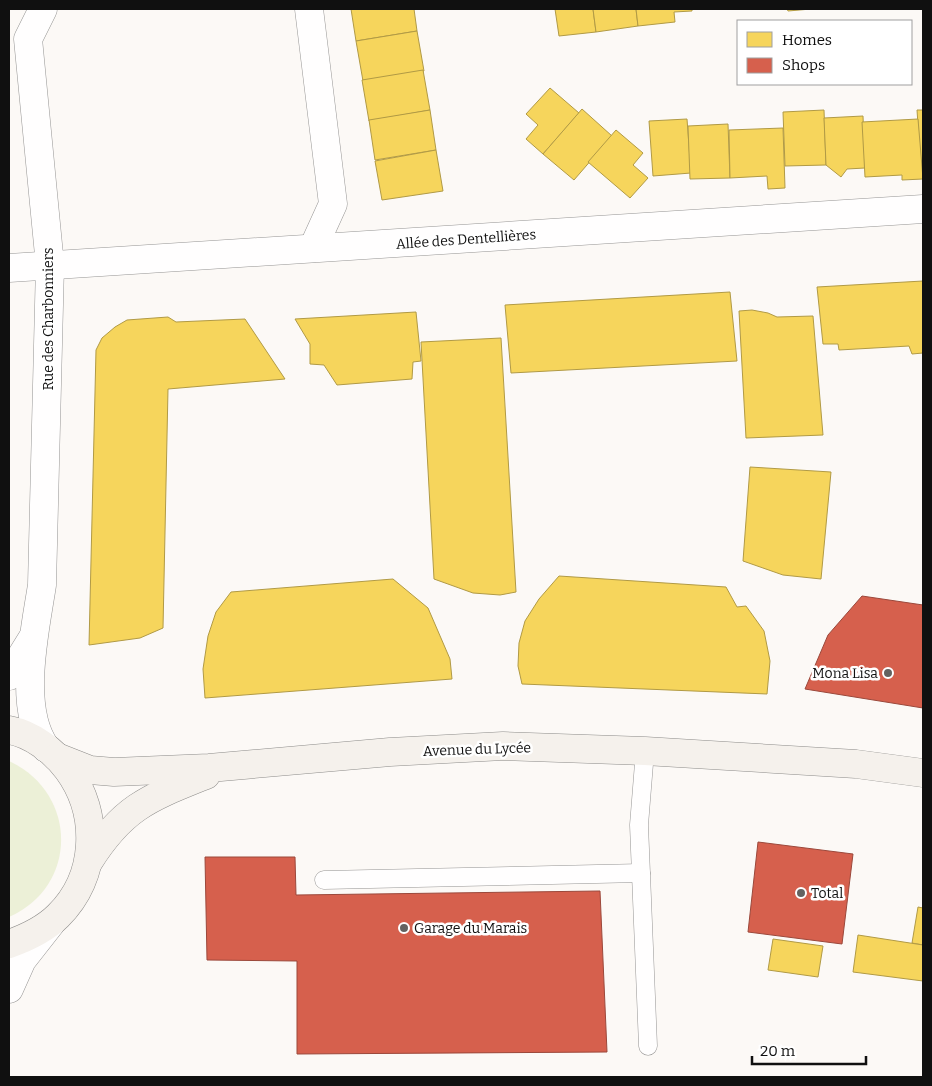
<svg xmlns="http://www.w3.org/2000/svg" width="932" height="1086" font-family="Bitter,serif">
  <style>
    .green { fill: #ecf0d7 }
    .homes { fill: #f6d55c; stroke: #b19a45 }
    .shops { fill: #d6604d; stroke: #9b483b }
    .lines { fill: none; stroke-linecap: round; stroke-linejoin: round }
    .lane-casing { stroke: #969594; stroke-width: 19 }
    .street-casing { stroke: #969594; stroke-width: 29 }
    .secondary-casing { stroke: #8d8c8a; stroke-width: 29 }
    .lane { stroke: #fffefe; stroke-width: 18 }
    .street { stroke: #fffefe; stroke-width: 28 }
    .secondary { stroke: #f5f1ec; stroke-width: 28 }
    .poi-dot { fill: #636260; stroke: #fff; stroke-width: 2 }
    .labels { text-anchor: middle; stroke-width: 5; stroke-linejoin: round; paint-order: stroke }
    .street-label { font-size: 14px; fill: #101010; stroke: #fff }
    .poi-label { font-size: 14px; fill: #101010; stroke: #fff; text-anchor: start }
  </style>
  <rect width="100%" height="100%" fill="#fcf9f6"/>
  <path class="green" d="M 9,761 C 78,793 79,886 9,917 Z"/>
  <g class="homes">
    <path d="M 351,9 L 414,9 L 417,31 L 356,41 Z"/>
    <path d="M 555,9 L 593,9 L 596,32 L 559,36 Z"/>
    <path d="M 593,9 L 636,9 L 638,26 L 596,32 Z"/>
    <path d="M 636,9 L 692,9 L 692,11 L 674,12 L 675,22 L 638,26 Z"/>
    <path d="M 787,9 L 811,9 L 788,11 Z"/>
    <path d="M 417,31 L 424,71 L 363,81 L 356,41 Z"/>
    <path d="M 423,70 L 430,110 L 369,121 L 362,80 Z"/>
    <path d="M 550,88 L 579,113 L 543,154 L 526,139 L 538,125 L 526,114 Z"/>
    <path d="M 582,109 L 612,136 L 574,180 L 543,154 Z"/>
    <path d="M 430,110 L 436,150 L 375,160 L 369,120 Z"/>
    <path d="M 824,110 L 826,165 L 785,166 L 783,112 Z"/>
    <path d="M 917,110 L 923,110 L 923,167 L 921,168 Z"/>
    <path d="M 863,116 L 865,168 L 847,169 L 841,177 L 826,165 L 824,118 Z"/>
    <path d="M 687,119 L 691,173 L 653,176 L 649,121 Z"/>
    <path d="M 918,119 L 923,179 L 902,180 L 902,175 L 865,177 L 862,122 Z"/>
    <path d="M 728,124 L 730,178 L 690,179 L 688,126 Z"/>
    <path d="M 783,128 L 785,188 L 768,189 L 767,176 L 730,178 L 729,130 Z"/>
    <path d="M 616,130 L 643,153 L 633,165 L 648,178 L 630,198 L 588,162 Z"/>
    <path d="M 436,150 L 443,191 L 382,200 L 375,161 Z"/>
    <path d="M 923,281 L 923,353 L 912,354 L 909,346 L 839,350 L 838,344 L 823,344 L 817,287 Z"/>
    <path d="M 730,292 L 737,361 L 511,373 L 505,305 Z"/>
    <path d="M 752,310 L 768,313 L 777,317 L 813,316 L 823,435 L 746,438 L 739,311 Z"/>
    <path d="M 416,312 L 421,361 L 413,362 L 412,379 L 337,385 L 324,365 L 310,364 L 310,344 L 295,319 Z"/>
    <path d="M 168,317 L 176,322 L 245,319 L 285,379 L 168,389 L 163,628 L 140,638 L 89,645 L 96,350 L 102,338 L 115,327 L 127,320 Z"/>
    <path d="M 501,338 L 516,592 L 500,595 L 473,593 L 434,579 L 421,342 Z"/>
    <path d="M 750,467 L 831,472 L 821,579 L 783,575 L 743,561 Z"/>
    <path d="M 559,576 L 726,587 L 737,607 L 746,606 L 764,631 L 770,661 L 767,694 L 522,684 L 518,666 L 519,643 L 525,621 L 539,599 Z"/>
    <path d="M 393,579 L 428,608 L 450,659 L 452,679 L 205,698 L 203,669 L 208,636 L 216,612 L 231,592 Z"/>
    <path d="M 918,907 L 923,908 L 923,945 L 912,943 Z"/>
    <path d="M 858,935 L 923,945 L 923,981 L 853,972 Z"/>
    <path d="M 773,939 L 823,946 L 818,977 L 768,970 Z"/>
  </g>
  <g class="shops">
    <path d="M 862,596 L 923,605 L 923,708 L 805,689 L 828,635 Z"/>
    <path d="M 758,842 L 853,854 L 842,944 L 748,932 Z"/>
    <path d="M 205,857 L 295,857 L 296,895 L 600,891 L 607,1052 L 297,1054 L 297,961 L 207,960 Z"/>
  </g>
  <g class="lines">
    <defs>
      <g id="lane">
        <path d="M 645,751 L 639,825 L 648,1046"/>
        <path d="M 324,880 L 641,873"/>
      </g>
      <g id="street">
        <path d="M 43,9 L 28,39 L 50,265 L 42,585 C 35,631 17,708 46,748"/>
        <path d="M 309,9 L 333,204 L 313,248"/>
        <path d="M 9,268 L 923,209"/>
        <path d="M 9,676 L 32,639"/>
        <path d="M 9,989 L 22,960 L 51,923"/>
      </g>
      <g id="secondary">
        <path d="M 9,730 C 32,734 54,751 68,770 C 100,814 98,877 58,916 C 45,929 26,938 9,944"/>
        <path d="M 57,757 L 90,770 L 114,772 L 209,768 L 390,752 L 503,746 L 645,751 L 856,764 L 923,773"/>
        <path d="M 89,861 C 123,807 149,798 206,775"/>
      </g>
    </defs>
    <use href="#lane" class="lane-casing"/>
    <use href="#street" class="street-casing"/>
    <use href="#secondary" class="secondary-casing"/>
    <use href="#lane" class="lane"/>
    <use href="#street" class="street"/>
    <use href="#secondary" class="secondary"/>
  </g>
  <g class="poi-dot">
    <circle cx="888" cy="673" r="5"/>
    <circle cx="801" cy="893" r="5"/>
    <circle cx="404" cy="928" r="5"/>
  </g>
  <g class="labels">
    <g class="street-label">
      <text transform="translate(466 239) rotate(-4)" y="5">Allée des Dentellières</text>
      <text transform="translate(48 319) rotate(-90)" y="5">Rue des Charbonniers</text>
      <text transform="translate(477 749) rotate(-2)" y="5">Avenue du Lycée</text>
    </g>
    <g class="poi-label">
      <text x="878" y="678" text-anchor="end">Mona Lisa</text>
      <text x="811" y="898">Total</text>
      <text x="414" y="933">Garage du Marais</text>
    </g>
  </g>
  <rect width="932" height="1086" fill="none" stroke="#101010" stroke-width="20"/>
  <rect x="737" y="20" width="175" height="65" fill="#ffffff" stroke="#9f9f9f"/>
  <rect x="747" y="32" width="25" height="15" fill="#f6d55c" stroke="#9f9f9f"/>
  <text x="782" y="45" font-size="15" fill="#101010">Homes</text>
  <rect x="747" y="58" width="25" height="15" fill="#d6604d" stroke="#9f9f9f"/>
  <text x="782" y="70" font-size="15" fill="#101010">Shops</text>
  <path d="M752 1056v8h114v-8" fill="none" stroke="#101010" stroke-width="2.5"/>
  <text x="760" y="1056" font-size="15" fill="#101010" stroke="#ffffff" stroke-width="4" paint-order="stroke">20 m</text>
</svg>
